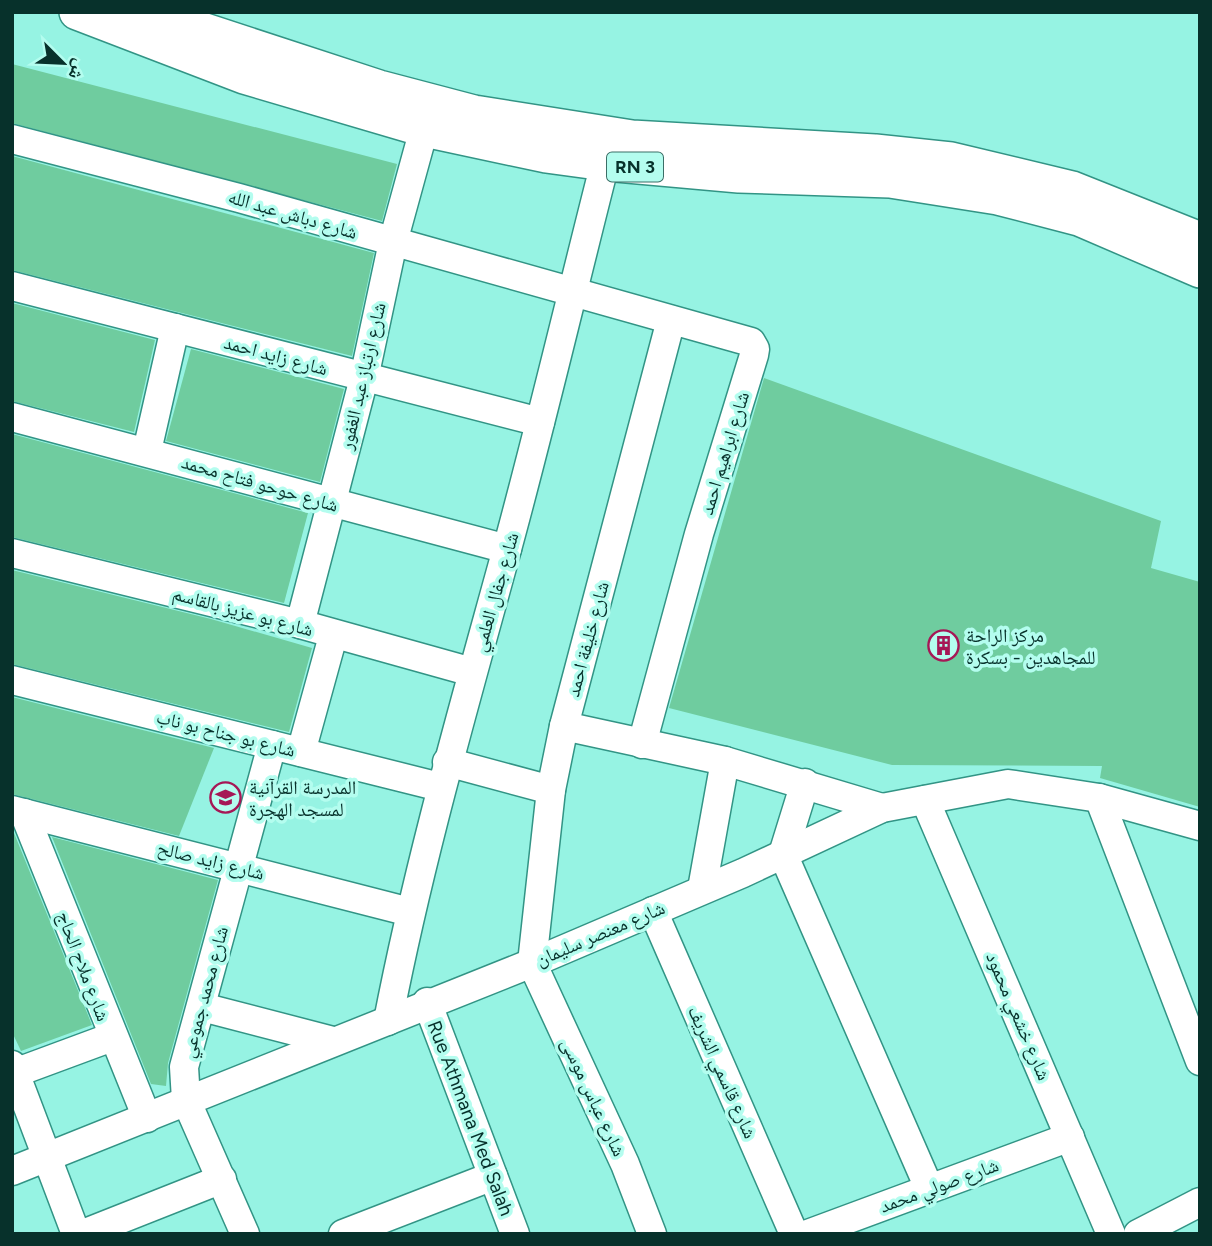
<svg xmlns="http://www.w3.org/2000/svg" width="1212" height="1246" font-family="Figtree,'Noto Naskh Arabic',sans-serif">
  <style>
    .building { fill: #6fcc9f }
    .lines { fill: none; stroke-linecap: round; stroke-linejoin: round }
    .minor-casing { stroke: #329485; stroke-width: 31 }
    .major-casing { stroke: #329485; stroke-width: 38 }
    .minor { stroke: #fff; stroke-width: 28 }
    .major { stroke: #fff; stroke-width: 35 }
    .labels { text-anchor: middle; stroke-width: 7; stroke-linejoin: round; paint-order: stroke }
    .shield { fill: #b4fdef; stroke: #3b6e66; stroke-width: 2 }
    .shield-label { font-size: 18px; font-weight: bold; fill: #07312b }
    .street-label { font-size: 19px; fill: #07312b; stroke: #b4fdef }
    .poi-label { font-size: 19px; fill: #07312b; stroke: #b4fdef; text-anchor: start }
  </style>
  <rect width="100%" height="100%" fill="#96f3e3"/>
  <g class="building">
    <path d="M 12,64 L 397,164 L 382,221 L 12,123 Z"/>
    <path d="M 12,156 L 374,253 L 352,356 L 12,270 Z"/>
    <path d="M 12,303 L 155,340 L 134,432 L 12,401 Z"/>
    <path d="M 191,349 L 344,389 L 320,482 L 166,441 Z"/>
    <path d="M 764,378 L 1161,521 L 1151,568 L 1200,582 L 1200,807 L 1100,778 L 1102,766 L 892,765 L 669,708 Z"/>
    <path d="M 12,434 L 308,513 L 284,603 L 12,537 Z"/>
    <path d="M 12,570 L 211,619 L 312,648 L 289,732 L 12,664 Z"/>
    <path d="M 12,697 L 214,748 L 179,836 L 12,794 Z"/>
    <path d="M 12,828 L 92,1025 L 21,1051 L 12,1032 Z"/>
    <path d="M 52,837 L 218,880 L 168,1063 L 166,1086 L 151,1084 Z"/>
  </g>
  <g class="lines">
    <defs>
      <g id="minor">
        <path d="M 12,139 L 239,198 L 751,342 L 755,349 L 754,355 L 699,534 L 642,744"/>
        <path d="M 12,286 L 540,422"/>
        <path d="M 12,417 L 507,549"/>
        <path d="M 147,451 L 175,328"/>
        <path d="M 12,553 L 300,624 L 472,672"/>
        <path d="M 300,624 L 364,378 L 393,242 L 424,129"/>
        <path d="M 12,680 L 440,787"/>
        <path d="M 564,726 L 725,761 L 882,808"/>
        <path d="M 301,752 L 333,636"/>
        <path d="M 447,762 L 551,790"/>
        <path d="M 805,783 L 783,854 L 929,1188"/>
        <path d="M 1099,798 L 1200,1061"/>
        <path d="M 925,800 L 1111,1234"/>
        <path d="M 12,810 L 410,912"/>
        <path d="M 24,813 L 147,1118"/>
        <path d="M 702,889 L 725,761"/>
        <path d="M 653,911 L 794,1234"/>
        <path d="M 427,1002 L 515,1234"/>
        <path d="M 202,1007 L 333,1041"/>
        <path d="M 388,1021 C 419,861 464,706 507,549 C 542,421 572,292 605,163"/>
        <path d="M 12,1065 L 76,1234"/>
        <path d="M 12,1074 L 112,1037"/>
        <path d="M 12,1171 L 532,963 L 743,873 L 882,808 L 1008,784 L 1099,798 L 1200,826"/>
        <path d="M 83,1234 L 222,1179"/>
        <path d="M 245,1234 L 186,1100 L 184,1067 L 272,745"/>
        <path d="M 343,1234 L 493,1176"/>
        <path d="M 652,1234 L 625,1164 L 532,963 L 551,790 L 564,726 L 671,320"/>
        <path d="M 808,1234 L 1070,1137"/>
        <path d="M 1138,1234 L 1200,1202"/>
      </g>
      <g id="major">
        <path d="M 77,12 L 244,76 L 424,129 L 546,155 L 605,163 L 739,175 L 890,180 L 998,197 L 1079,218 L 1200,270"/>
        <path d="M 147,12 L 379,88 L 474,113 L 632,138 L 875,152 L 951,160 L 1072,189 L 1200,240"/>
      </g>
    </defs>
    <use href="#minor" class="minor-casing"/>
    <use href="#major" class="major-casing"/>
    <use href="#minor" class="minor"/>
    <use href="#major" class="major"/>
  </g>
  <defs>
    <symbol id="building-ring" viewBox="-11 -11 22 22"><circle r="9.5" fill="#b4fdef" stroke="#a61756" stroke-width="1.5"/><path d="M-4-6H4V6H1V3H-1V6H-4ZM-2.5-4.3h1.7v1.8h-1.7ZM.8-4.3h1.7v1.8H.8ZM-2.5-1h1.7V.8h-1.7ZM.8-1h1.7V.8H.8Z" fill="#a61756"/></symbol>
    <symbol id="school-ring" viewBox="-11 -11 22 22"><circle r="9.5" fill="#b4fdef" stroke="#a61756" stroke-width="1.5"/><path d="M0-5L7-2L0 1L-7-2ZM-4 1L0 2.5L4 1V4Q0 6-4 4Z" fill="#a61756"/></symbol>
  </defs>
  <g fill-rule="evenodd">
    <use href="#building-ring" x="926" y="628" width="35" height="35"/>
    <use href="#school-ring" x="208" y="780" width="35" height="35"/>
  </g>
  <g class="labels">
    <rect class="shield" x="607" y="152.5" width="56" height="29" rx="5"/>
    <g class="shield-label">
      <text x="635" y="173">RN 3</text>
    </g>
    <g class="street-label">
      <text transform="translate(293 214) rotate(16)" y="7">شارع دباش عبد الله</text>
      <text transform="translate(276 355) rotate(15)" y="7">شارع زايد احمد</text>
      <text transform="translate(362 376) rotate(-77)" y="7">شارع ارتباز عبد الغفور</text>
      <text transform="translate(724 453) rotate(-73)" y="7">شارع ابراهيم احمد</text>
      <text transform="translate(260 483) rotate(16)" y="7">شارع حوحو فتاح محمد</text>
      <text transform="translate(495 592) rotate(-74)" y="7">شارع جفال العلمي</text>
      <text transform="translate(243 611) rotate(15)" y="7">شارع بو عزيز بالقاسم</text>
      <text transform="translate(587 639) rotate(-75)" y="7">شارع خليفة احمد</text>
      <text transform="translate(226 733) rotate(14)" y="7">شارع بو جناح بو ناب</text>
      <text transform="translate(211 860) rotate(14)" y="7">شارع زايد صالح</text>
      <text transform="translate(600 933) rotate(-23)" y="7">شارع معنصر سليمان</text>
      <text transform="translate(84 966) rotate(69)" y="7">شارع ملاح الحاج</text>
      <text transform="translate(204 992) rotate(-75)" y="7">شارع محمد جموعي</text>
      <text transform="translate(1019 1016) rotate(67)" y="7">شارع خشعي محمود</text>
      <text transform="translate(723 1072) rotate(66)" y="7">شارع قاسمي الشريف</text>
      <text transform="translate(594 1097) rotate(65)" y="7">شارع عباس موسى</text>
      <text transform="translate(471 1118) rotate(69)" y="7">Rue Athmana Med Salah</text>
      <text transform="translate(939 1185) rotate(-20)" y="7">شارع صولي محمد</text>
    </g>
    <g class="poi-label">
      <text x="966" y="642">مركز الراحة<tspan x="966" dy="22">للمجاهدين - بسكرة</tspan></text>
      <text x="249" y="794">المدرسة القرآنية<tspan x="249" dy="22">لمسجد الهجرة</tspan></text>
    </g>
  </g>
  <rect width="1212" height="1246" fill="none" stroke="#07312b" stroke-width="28"/>
  <g transform="translate(63 63) rotate(114)" stroke="#b4fdef" stroke-width="5" paint-order="stroke">
  <path d="M0-5L12 26L0 18L-12 26Z" fill="#07312b"/>
  <text y="-10" font-size="19" font-weight="bold" text-anchor="middle" fill="#07312b">ش</text>
  </g>
</svg>
